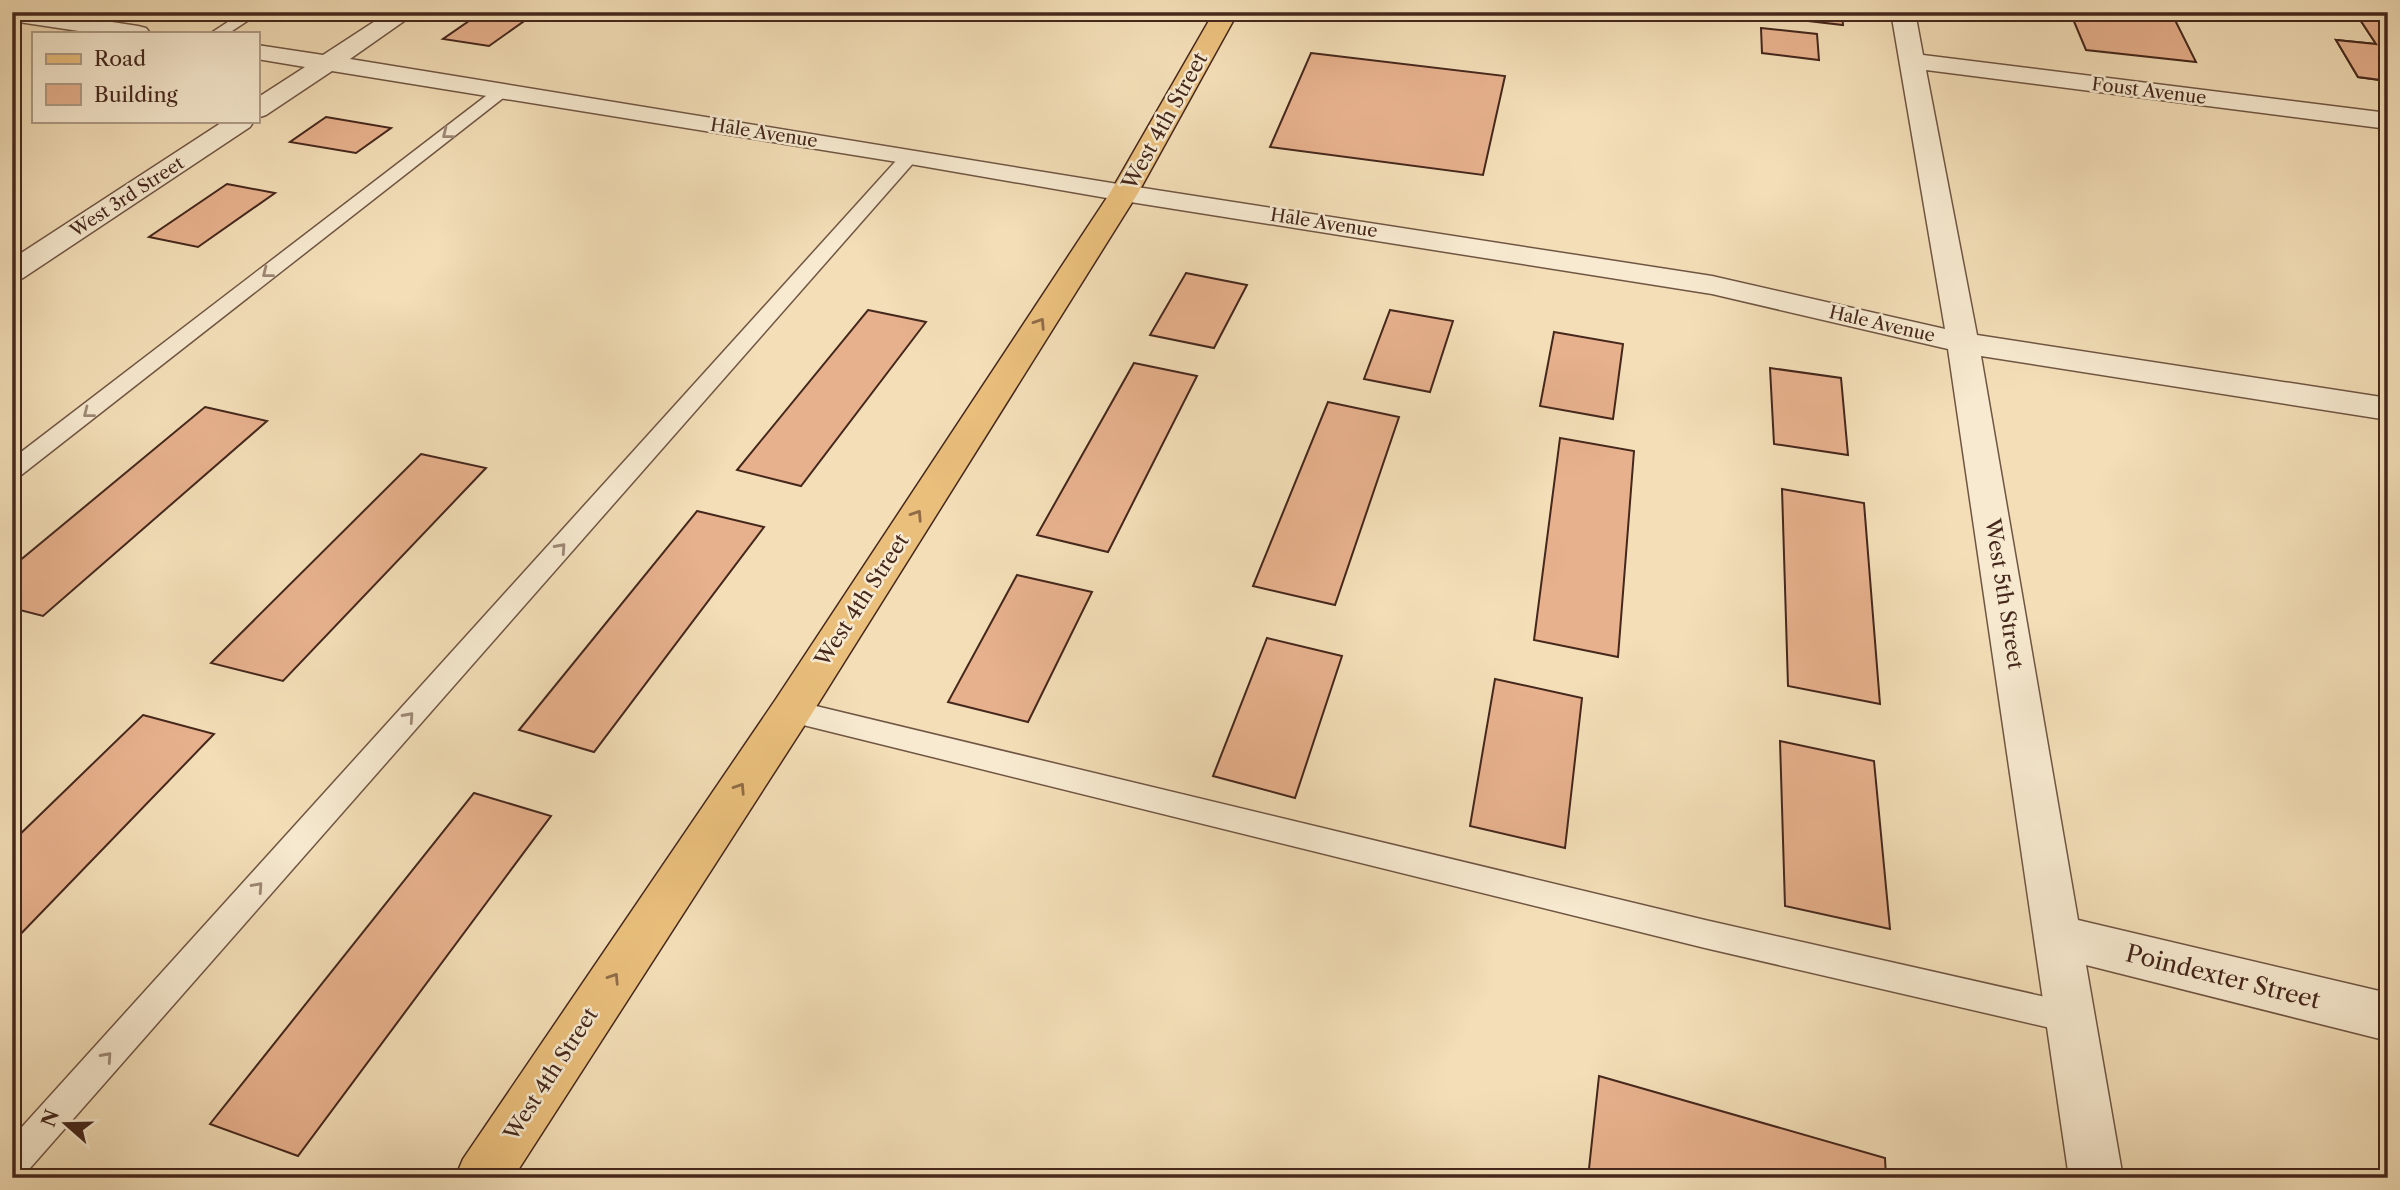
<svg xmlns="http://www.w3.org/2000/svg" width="2400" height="1190" font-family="'Libre Caslon Text',serif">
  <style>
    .building { fill: #e7b18d; stroke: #45271c; stroke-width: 2 }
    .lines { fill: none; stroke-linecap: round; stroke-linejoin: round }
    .lane-casing { stroke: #705543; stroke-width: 3 }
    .street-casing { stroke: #705543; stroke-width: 3 }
    .primary-casing { stroke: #45271c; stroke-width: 3 }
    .lane { fill: #f7ead0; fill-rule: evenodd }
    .street { fill: #f7ead0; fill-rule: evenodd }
    .primary { fill: #eabf7c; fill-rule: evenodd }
    .oneway { stroke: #9e8876 }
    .oneway2 { stroke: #8f6b47 }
    .labels { text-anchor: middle; stroke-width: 5; stroke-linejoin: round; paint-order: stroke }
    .far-street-label { font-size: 18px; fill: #45271c; stroke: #f7ead0 }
    .street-label { font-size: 21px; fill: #45271c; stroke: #f7ead0 }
    .near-street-label { font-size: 24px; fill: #45271c; stroke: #f7ead0 }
  </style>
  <rect width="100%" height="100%" fill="#f3deb7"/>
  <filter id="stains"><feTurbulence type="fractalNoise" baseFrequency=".00286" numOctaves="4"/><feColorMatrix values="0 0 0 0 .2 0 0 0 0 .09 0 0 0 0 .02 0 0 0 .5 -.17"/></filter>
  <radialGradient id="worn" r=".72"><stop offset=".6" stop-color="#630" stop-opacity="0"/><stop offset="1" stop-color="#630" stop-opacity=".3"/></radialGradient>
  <g class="building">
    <path d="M 482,12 L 537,12 L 489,46 L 443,39 Z"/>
    <path d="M 1765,12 L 1842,12 L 1843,25 L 1765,16 Z"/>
    <path d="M 2070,12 L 2171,12 L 2196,62 L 2086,50 Z"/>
    <path d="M 2355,12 L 2388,12 L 2388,81 L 2358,77 L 2336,40 L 2376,44 Z"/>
    <path d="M 2355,12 L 2388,12 L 2388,81 L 2358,77 L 2336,40 L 2376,44 Z"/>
    <path d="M 1761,28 L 1817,34 L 1819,60 L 1762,53 Z"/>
    <path d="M 1311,53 L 1505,76 L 1483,175 L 1270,147 Z"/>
    <path d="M 326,117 L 391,128 L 356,153 L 290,142 Z"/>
    <path d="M 227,184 L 275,193 L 198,247 L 149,237 Z"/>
    <path d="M 1186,273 L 1247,285 L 1214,348 L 1150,335 Z"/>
    <path d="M 868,310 L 926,322 L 801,486 L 737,470 Z"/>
    <path d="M 1390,310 L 1453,321 L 1430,392 L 1364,379 Z"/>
    <path d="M 1554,332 L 1623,344 L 1613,419 L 1540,406 Z"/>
    <path d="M 1134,363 L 1197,376 L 1108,552 L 1037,535 Z"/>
    <path d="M 1770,368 L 1841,378 L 1848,455 L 1774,444 Z"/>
    <path d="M 1328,402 L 1399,417 L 1335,605 L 1253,586 Z"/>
    <path d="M 205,407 L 267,421 L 43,616 L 12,608 L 12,567 Z"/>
    <path d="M 1560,438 L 1634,451 L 1618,657 L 1534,640 Z"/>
    <path d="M 421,454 L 486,468 L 283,681 L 211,663 Z"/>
    <path d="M 1782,489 L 1864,503 L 1880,704 L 1788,686 Z"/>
    <path d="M 697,511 L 764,527 L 594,752 L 519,730 Z"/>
    <path d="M 1017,575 L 1092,592 L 1028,722 L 948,702 Z"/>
    <path d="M 1267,638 L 1342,656 L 1295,798 L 1213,776 Z"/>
    <path d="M 1495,679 L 1582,698 L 1565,848 L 1470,826 Z"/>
    <path d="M 143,715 L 214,734 L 12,943 L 12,842 Z"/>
    <path d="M 1780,741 L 1874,761 L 1890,929 L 1785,906 Z"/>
    <path d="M 474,793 L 551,816 L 298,1156 L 210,1124 Z"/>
    <path d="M 1599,1076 L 1885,1158 L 1886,1178 L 1588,1178 Z"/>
  </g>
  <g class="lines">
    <defs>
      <g id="lane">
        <path d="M 243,12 L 261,12 L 229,33 L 211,33 Z"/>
        <path d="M 501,87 L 509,92 L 507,95 L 20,476 L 12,479 L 12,459 L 495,89 Z"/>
        <path d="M 910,151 L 916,152 L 919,156 L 916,160 L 24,1175 L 12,1178 L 12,1138 L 904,152 Z"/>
        <path d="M 791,700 L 1705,920 L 2072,1003 L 2083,1007 L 2088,1018 L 2083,1029 L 2072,1033 L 1705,948 L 791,722 L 782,718 L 778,711 L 782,704 Z"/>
      </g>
      <g id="street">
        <path d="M 12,12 L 47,12 L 138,26 L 146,28 L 150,33 L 92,33 L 12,21 Z"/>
        <path d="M 389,12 L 417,12 L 350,59 L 1124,185 L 1712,276 L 1945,329 L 1891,12 L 1915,12 L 1923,55 L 2388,113 L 2388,129 L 1926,70 L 1977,335 L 2388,398 L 2388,420 L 1981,356 L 2078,920 L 2388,993 L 2388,1041 L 2086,965 L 2123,1178 L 2069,1178 L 1948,349 L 1712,294 L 1124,201 L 910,164 L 332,71 L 266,115 L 257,118 L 257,98 L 305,67 L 257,59 L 257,45 L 323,55 Z"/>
        <path d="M 224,121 L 254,121 L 250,127 L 23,278 L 12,281 L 12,259 Z"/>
      </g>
      <path id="primary" d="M 1214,12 L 1238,12 L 1138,193 L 806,723 L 513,1178 L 455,1178 L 463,1159 L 776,699 L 1110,193 Z"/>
    </defs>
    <use href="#lane" class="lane-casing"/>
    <use href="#street" class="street-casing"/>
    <use href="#primary" class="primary-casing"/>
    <use href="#lane" class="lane"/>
    <use href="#street" class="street"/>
    <use href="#primary" class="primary"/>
  </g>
  <defs><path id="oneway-chevron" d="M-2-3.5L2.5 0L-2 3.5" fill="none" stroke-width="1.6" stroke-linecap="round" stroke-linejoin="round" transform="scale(1.75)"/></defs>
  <g class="oneway">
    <use href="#oneway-chevron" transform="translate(447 134) rotate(142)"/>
    <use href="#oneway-chevron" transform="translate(267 273) rotate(142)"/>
    <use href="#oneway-chevron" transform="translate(88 413) rotate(142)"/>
    <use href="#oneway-chevron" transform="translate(561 548) rotate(-48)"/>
    <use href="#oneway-chevron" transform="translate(409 717) rotate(-48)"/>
    <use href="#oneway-chevron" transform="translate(258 887) rotate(-48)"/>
    <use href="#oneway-chevron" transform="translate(107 1057) rotate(-48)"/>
  </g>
  <g class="oneway2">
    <use href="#oneway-chevron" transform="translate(1040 323) rotate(-57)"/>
    <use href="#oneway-chevron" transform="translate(917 515) rotate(-57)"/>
    <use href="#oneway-chevron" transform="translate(740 788) rotate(-57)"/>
    <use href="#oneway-chevron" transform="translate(614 978) rotate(-57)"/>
  </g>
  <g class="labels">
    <g class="far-street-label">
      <text transform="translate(2149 91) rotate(7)" y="6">Foust Avenue</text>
      <text transform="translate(764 133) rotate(9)" y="6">Hale Avenue</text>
      <text transform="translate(127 197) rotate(-33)" y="6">West 3rd Street</text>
      <text transform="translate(1324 223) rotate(9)" y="6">Hale Avenue</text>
      <text transform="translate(1882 324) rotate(13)" y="6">Hale Avenue</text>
    </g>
    <g class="street-label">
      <text transform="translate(1165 121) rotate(-61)" y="7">West 4th Street</text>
      <text transform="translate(2004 594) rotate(81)" y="7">West 5th Street</text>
      <text transform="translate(862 600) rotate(-57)" y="7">West 4th Street</text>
      <text transform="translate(551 1074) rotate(-57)" y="7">West 4th Street</text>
    </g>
    <g class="near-street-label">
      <text transform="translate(2223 977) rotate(14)" y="8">Poindexter Street</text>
    </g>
  </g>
  <rect width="2400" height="1190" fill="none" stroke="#f3deb7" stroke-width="42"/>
  <rect x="14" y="14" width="2372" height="1162" fill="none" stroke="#45271c" stroke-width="3.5"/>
  <rect x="21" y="21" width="2358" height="1148" fill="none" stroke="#45271c" stroke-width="2"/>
  <rect x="32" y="32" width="228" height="91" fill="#f7ead0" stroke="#b09c88" stroke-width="2"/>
  <rect x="46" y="54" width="35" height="10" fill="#eabf7c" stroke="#b09c88" stroke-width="2"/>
  <text x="94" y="66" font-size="21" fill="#45271c">Road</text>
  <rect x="46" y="84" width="35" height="21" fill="#e7b18d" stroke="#b09c88" stroke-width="2"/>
  <text x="94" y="102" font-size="21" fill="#45271c">Building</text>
  <g transform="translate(66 1124) rotate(290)" stroke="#f7ead0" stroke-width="5" paint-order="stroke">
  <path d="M0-5L12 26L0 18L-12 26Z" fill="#45271c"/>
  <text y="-10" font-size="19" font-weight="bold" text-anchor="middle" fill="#45271c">N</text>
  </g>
  <rect width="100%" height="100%" filter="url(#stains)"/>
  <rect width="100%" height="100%" fill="url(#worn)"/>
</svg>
